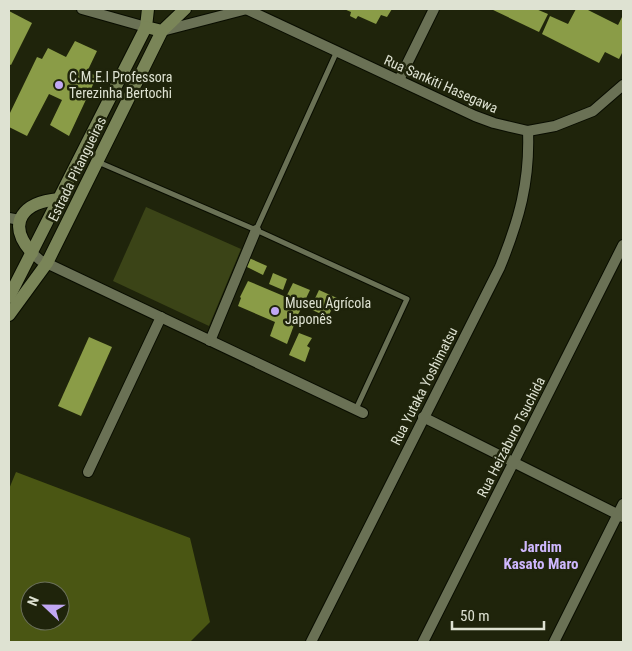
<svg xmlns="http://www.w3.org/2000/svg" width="632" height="651" font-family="'Roboto Condensed',sans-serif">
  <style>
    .green { fill: #3b4417 }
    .forest { fill: #4a5613; fill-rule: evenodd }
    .building { fill: #8a9c47 }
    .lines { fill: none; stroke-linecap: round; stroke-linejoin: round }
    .lane-casing { stroke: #090d00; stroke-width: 7 }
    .street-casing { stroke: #090d00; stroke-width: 12 }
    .secondary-casing { stroke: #090d00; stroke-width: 14 }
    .lane { stroke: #6a7155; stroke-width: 5 }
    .street { stroke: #6a7155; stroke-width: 10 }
    .secondary { stroke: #7a8558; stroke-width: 12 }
    .poi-dot { fill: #c1a8f3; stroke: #1f240b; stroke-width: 2 }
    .labels { text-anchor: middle; stroke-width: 5; stroke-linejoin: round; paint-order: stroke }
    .poi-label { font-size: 14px; fill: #dee2d2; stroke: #1f240b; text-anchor: start }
    .street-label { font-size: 14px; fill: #dee2d2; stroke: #1f240b }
    .neighbourhood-label { font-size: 15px; font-weight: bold; fill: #ceb7fd; stroke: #1f240b }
  </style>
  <rect width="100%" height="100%" fill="#1f240b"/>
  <path class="green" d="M 146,207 L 241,249 L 209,326 L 113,281 Z"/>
  <path class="forest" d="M 16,472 L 190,538 L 210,622 L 190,642 L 9,642 L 9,489 ZM 30,591 L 60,591 L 60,621 L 30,621 Z"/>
  <g class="building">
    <path d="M 344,9 L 392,9 L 387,17 L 381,15 L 376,24 L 358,16 L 356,19 L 350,16 L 351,12 Z"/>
    <path d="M 491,9 L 536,9 L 548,14 L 539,32 Z"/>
    <path d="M 576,9 L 588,9 L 588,10 L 618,25 L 623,15 L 623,51 L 619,59 L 605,52 L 599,63 L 542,34 L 550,16 L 568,24 Z"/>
    <path d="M 9,11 L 32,23 L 11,65 L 9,64 Z"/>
    <path d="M 75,41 L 97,51 L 87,72 L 97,76 L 69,136 L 50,125 L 62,100 L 49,94 L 27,136 L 9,127 L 9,115 L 37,57 L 42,59 L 48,48 L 66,57 Z"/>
    <path d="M 249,258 L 267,266 L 263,275 L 245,266 Z"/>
    <path d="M 273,273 L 287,279 L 283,290 L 269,284 Z"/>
    <path d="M 248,281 L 286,297 L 293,283 L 310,290 L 297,317 L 287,344 L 270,336 L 275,322 L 238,306 L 241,298 L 240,297 Z"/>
    <path d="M 319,290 L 337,298 L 328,317 L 310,309 Z"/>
    <path d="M 299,333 L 312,338 L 307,346 L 310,348 L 305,362 L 289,355 Z"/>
    <path d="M 89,337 L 112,347 L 81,416 L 58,406 Z"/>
  </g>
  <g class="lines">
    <defs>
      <g id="lane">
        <path d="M 98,162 L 256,230 L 407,299 L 356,409"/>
        <path d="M 256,230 L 337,51"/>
      </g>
      <g id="street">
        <path d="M 82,9 L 146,27"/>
        <path d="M 246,9 L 475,116 L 494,123 L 528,131 L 555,126 L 593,111 L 623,85"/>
        <path d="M 162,31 L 247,9"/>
        <path d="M 399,80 L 434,9"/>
        <path d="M 9,218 L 20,220"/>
        <path d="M 32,253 L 40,260 L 363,413"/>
        <path d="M 210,341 L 256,230"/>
        <path d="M 423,417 L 623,517"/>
        <path d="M 88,472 L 161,317"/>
        <path d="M 311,642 L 500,267 C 519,220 530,182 528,131"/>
        <path d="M 423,642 L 623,245"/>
        <path d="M 554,642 L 623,504"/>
      </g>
      <g id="secondary">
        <path d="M 148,9 L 146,27 L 162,31 L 185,9"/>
        <path d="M 32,253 C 5,222 24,202 59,199"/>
        <path d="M 9,297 L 146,27"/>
        <path d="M 9,315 L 47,263 L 162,31"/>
      </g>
    </defs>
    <use href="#lane" class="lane-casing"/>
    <use href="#street" class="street-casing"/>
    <use href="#secondary" class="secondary-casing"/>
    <use href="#lane" class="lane"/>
    <use href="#street" class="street"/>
    <use href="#secondary" class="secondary"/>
  </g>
  <g class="poi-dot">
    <circle cx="59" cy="85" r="5"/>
    <circle cx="275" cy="311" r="5"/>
  </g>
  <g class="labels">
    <g class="poi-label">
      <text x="69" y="82">C.M.E.I Professora<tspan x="69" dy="16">Terezinha Bertochi</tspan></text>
      <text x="285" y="308">Museu Agrícola<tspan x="285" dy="16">Japonês</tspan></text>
    </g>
    <g class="street-label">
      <text transform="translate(441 84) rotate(24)" y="5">Rua Sankiti Hasegawa</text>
      <text transform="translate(77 169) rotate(-64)" y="5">Estrada Pitangueiras</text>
      <text transform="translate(424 386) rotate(-63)" y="5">Rua Yutaka Yoshimatsu</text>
      <text transform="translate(511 437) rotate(-63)" y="5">Rua Heizaburo Tsuchida</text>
    </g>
    <g class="neighbourhood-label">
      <text x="541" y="552">Jardim<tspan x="541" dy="17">Kasato Maro</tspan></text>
    </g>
  </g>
  <rect width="632" height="651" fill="none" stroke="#dee2d2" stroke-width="20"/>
  <g transform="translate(45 606) rotate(292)"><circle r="24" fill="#1f240b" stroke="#6b705b"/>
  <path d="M0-4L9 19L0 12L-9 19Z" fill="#c1a8f3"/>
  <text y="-8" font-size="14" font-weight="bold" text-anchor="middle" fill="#dee2d2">N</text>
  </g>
  <path d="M452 621v8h92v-8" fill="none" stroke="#dee2d2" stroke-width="2.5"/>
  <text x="460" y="621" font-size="15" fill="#dee2d2" stroke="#1f240b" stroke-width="4" paint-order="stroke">50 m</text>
</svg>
